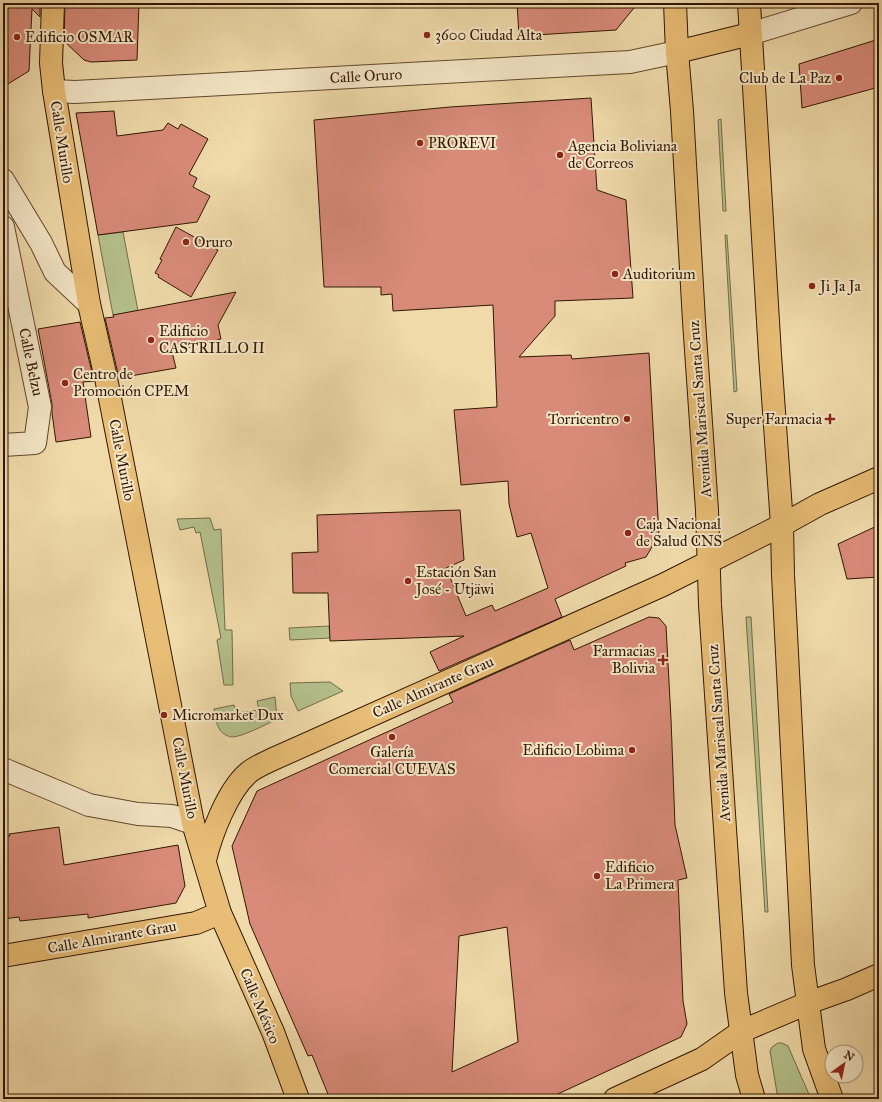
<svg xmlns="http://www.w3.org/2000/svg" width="882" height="1102" font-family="'IM FELL Great Primer',serif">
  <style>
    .green { fill: #b5c18c; stroke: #736c46 }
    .building { fill: #d98b7a; stroke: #311701; fill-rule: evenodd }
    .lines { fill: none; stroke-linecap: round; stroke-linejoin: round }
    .minor-casing { stroke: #61482b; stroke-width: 24 }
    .major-casing { stroke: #311701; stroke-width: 24 }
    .minor { stroke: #f5e7c8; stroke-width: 22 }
    .major { stroke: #e8bd75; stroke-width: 22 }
    .poi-dot { fill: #8f2418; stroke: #f5e7c8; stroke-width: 1.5 }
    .labels { text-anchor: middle; stroke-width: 4; stroke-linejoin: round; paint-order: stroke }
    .poi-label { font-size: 15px; fill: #311701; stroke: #f5e7c8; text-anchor: start }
    .street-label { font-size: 15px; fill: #311701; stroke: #f5e7c8 }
  </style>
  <rect width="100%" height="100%" fill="#f0daaa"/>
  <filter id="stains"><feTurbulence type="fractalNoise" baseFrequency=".005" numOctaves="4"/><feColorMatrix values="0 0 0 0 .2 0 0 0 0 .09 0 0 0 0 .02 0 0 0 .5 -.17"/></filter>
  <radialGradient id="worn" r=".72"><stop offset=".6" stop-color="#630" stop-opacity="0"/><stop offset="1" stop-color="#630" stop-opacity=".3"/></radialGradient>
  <g class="green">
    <path d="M 721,119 L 726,211 L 723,211 L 718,120 Z"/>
    <path d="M 123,232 L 138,311 L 113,315 L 98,235 Z"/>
    <path d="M 725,235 L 727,235 L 737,391 L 734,392 Z"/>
    <path d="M 210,518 L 214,530 L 221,529 L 225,630 L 232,630 L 233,685 L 224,685 L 217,640 L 221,638 L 200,532 L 196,533 L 194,527 L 180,530 L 177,519 Z"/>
    <path d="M 746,617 L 751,617 L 768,912 L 765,912 Z"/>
    <path d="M 329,626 L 330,638 L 290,640 L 289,628 Z"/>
    <path d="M 330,682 L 343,691 L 298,711 L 291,696 L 290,683 Z"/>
    <path d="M 275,697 L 277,719 C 267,724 244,736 233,737 C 228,737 223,734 220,730 C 216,724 215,716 214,709 L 234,705 L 237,713 L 259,710 L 257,701 Z"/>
    <path d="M 778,1043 L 782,1043 L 788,1046 L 811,1099 L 778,1099 L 770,1051 L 772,1047 Z"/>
  </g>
  <g class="building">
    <path d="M 3,3 L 40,3 L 40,17 L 32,9 L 29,71 L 3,87 Z"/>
    <path d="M 65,3 L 139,3 L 137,60 L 91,62 L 84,60 L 64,41 Z"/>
    <path d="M 517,3 L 638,3 L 616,30 L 519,36 Z"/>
    <path d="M 879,39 L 879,87 L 802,108 L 799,64 Z"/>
    <path d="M 591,98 L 597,190 L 626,200 L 633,298 L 555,301 L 555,316 L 519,357 L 571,355 L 572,359 L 649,353 L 659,535 L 646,557 L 625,563 L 626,566 L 555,599 L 562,617 L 439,671 L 430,652 L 464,636 L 330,641 L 328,593 L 293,593 L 292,553 L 318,552 L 317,515 L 460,510 L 464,560 L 446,568 L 466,616 L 492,605 L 495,611 L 548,588 L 531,533 L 517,537 L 509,504 L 508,481 L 461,485 L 454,410 L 497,407 L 493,305 L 393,311 L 392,294 L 381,295 L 381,287 L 324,287 L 314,120 L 450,107 Z"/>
    <path d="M 114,111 L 117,136 L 163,130 L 168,123 L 178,129 L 181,124 L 208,139 L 189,174 L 197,178 L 193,187 L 210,196 L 197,222 L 98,235 L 76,113 Z"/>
    <path d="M 176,227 L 218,250 L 191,297 L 158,277 L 159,275 L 155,273 L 162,260 L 160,259 Z"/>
    <path d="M 236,292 L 218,325 L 221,339 L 172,352 L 176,368 L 119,378 L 105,318 L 114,317 L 113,315 Z"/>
    <path d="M 80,322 L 94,381 L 83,382 L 91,437 L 56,442 L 52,413 L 52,404 L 38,329 Z"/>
    <path d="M 879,525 L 879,577 L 847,579 L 838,544 Z"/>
    <path d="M 649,617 L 659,618 L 666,626 L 671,719 L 675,825 L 687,878 L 678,880 L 683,1001 L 687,1024 L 681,1037 L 547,1099 L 330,1099 L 312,1055 L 308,1056 L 250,924 L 232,846 L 257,791 L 453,702 L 449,694 L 570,640 L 574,650 ZM 507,927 L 518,1042 L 452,1072 L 459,936 Z"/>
    <path d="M 59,827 L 64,865 L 178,845 L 185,886 L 176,903 L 88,918 L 88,914 L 20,921 L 19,917 L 3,919 L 3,837 L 10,836 L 9,834 Z"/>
  </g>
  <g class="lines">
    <defs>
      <g id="minor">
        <path d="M 750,34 L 851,3"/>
        <path d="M 54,91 L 75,92 L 630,62 L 677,52"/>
        <path d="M 3,180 L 41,243 L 55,272 L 89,304"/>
        <path d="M 3,227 L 40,407 L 35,443 L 3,445"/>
        <path d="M 3,769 L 89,805 L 138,814 L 172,816 L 193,823"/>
      </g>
      <g id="major">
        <path d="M 53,3 L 51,63 L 54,91 L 89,304 L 106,378 L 193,823 L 220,913 L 273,1032 L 298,1099"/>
        <path d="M 675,3 L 677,52 L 682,111 L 694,321 L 707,510 L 710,605 L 736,993 L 747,1075 L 754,1099"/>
        <path d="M 749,3 L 770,355 L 782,525 L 783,575 L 803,965 L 814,1049 L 832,1099"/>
        <path d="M 677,52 L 750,34"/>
        <path d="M 205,860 C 211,835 227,792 247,774 C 253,768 263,764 271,760 L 663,585 L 782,525 L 820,504 L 879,478"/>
        <path d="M 3,956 L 196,923 L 220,913"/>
        <path d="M 615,1099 L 702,1059 L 742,1031 L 808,1003 L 847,989 L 879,975"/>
      </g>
    </defs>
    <use href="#minor" class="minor-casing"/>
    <use href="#major" class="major-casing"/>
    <use href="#minor" class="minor"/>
    <use href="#major" class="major"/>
  </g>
  <g class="poi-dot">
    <circle cx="427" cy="35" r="4"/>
    <circle cx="17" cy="37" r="4"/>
    <circle cx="839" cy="78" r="4"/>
    <circle cx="420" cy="143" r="4"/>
    <circle cx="560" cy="155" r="4"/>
    <circle cx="186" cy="242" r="4"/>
    <circle cx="615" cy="274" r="4"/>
    <circle cx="812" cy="286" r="4"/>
    <circle cx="151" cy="340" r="4"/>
    <circle cx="65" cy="383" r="4"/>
    <circle cx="627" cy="419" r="4"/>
    <path d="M828 413h4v4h4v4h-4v4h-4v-4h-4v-4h4z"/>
    <circle cx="628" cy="533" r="4"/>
    <circle cx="408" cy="581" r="4"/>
    <path d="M661 654h4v4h4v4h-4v4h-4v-4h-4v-4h4z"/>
    <circle cx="164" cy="715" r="4"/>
    <circle cx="392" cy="737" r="4"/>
    <circle cx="632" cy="750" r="4"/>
    <circle cx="597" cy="876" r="4"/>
  </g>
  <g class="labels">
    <g class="poi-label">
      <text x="435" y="40">3600 Ciudad Alta</text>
      <text x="25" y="42">Edificio OSMAR</text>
      <text x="831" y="83" text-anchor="end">Club de La Paz</text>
      <text x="428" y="148">PROREVI</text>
      <text x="568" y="151">Agencia Boliviana<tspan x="568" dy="17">de Correos</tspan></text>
      <text x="194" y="247">Oruro</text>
      <text x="623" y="279">Auditorium</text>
      <text x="820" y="291">Ji Ja Ja</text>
      <text x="159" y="336">Edificio<tspan x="159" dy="17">CASTRILLO II</tspan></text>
      <text x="73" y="379">Centro de<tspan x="73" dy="17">Promoción CPEM</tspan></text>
      <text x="619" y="424" text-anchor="end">Torricentro</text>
      <text x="822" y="424" text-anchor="end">Super Farmacia</text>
      <text x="636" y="529">Caja Nacional<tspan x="636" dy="17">de Salud CNS</tspan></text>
      <text x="416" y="577">Estación San<tspan x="416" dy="17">José - Utjäwi</tspan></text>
      <text x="655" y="656" text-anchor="end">Farmacias<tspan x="655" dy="17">Bolivia</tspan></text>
      <text x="172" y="720">Micromarket Dux</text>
      <text x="624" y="755" text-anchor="end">Edificio Lobima</text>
      <text x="392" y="757" text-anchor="middle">Galería<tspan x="392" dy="17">Comercial CUEVAS</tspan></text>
      <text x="605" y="872">Edificio<tspan x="605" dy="17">La Primera</tspan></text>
    </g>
    <g class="street-label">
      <text transform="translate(366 76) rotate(-3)" y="5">Calle Oruro</text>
      <text transform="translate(62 142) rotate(81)" y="5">Calle Murillo</text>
      <text transform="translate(31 362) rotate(78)" y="5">Calle Belzu</text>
      <text transform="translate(700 409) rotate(-94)" y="5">Avenida Mariscal Santa Cruz</text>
      <text transform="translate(122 460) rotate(79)" y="5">Calle Murillo</text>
      <text transform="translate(433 687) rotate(-24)" y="5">Calle Almirante Grau</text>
      <text transform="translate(719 733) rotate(-94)" y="5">Avenida Mariscal Santa Cruz</text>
      <text transform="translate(185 778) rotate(79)" y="5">Calle Murillo</text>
      <text transform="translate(112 937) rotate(-10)" y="5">Calle Almirante Grau</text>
      <text transform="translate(260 1006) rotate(67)" y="5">Calle México</text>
    </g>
  </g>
  <rect width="882" height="1102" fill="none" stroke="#f0daaa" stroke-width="16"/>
  <rect x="4" y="4" width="874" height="1094" fill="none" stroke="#311701" stroke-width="2"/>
  <rect x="8" y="8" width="866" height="1086" fill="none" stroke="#311701"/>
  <g transform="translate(844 1064) rotate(33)"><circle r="19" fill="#f5e7c8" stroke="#a79478"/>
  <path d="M0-3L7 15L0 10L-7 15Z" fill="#8f2418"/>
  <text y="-6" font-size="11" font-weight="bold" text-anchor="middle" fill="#311701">N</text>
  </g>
  <rect width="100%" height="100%" filter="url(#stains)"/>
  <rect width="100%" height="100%" fill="url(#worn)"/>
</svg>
